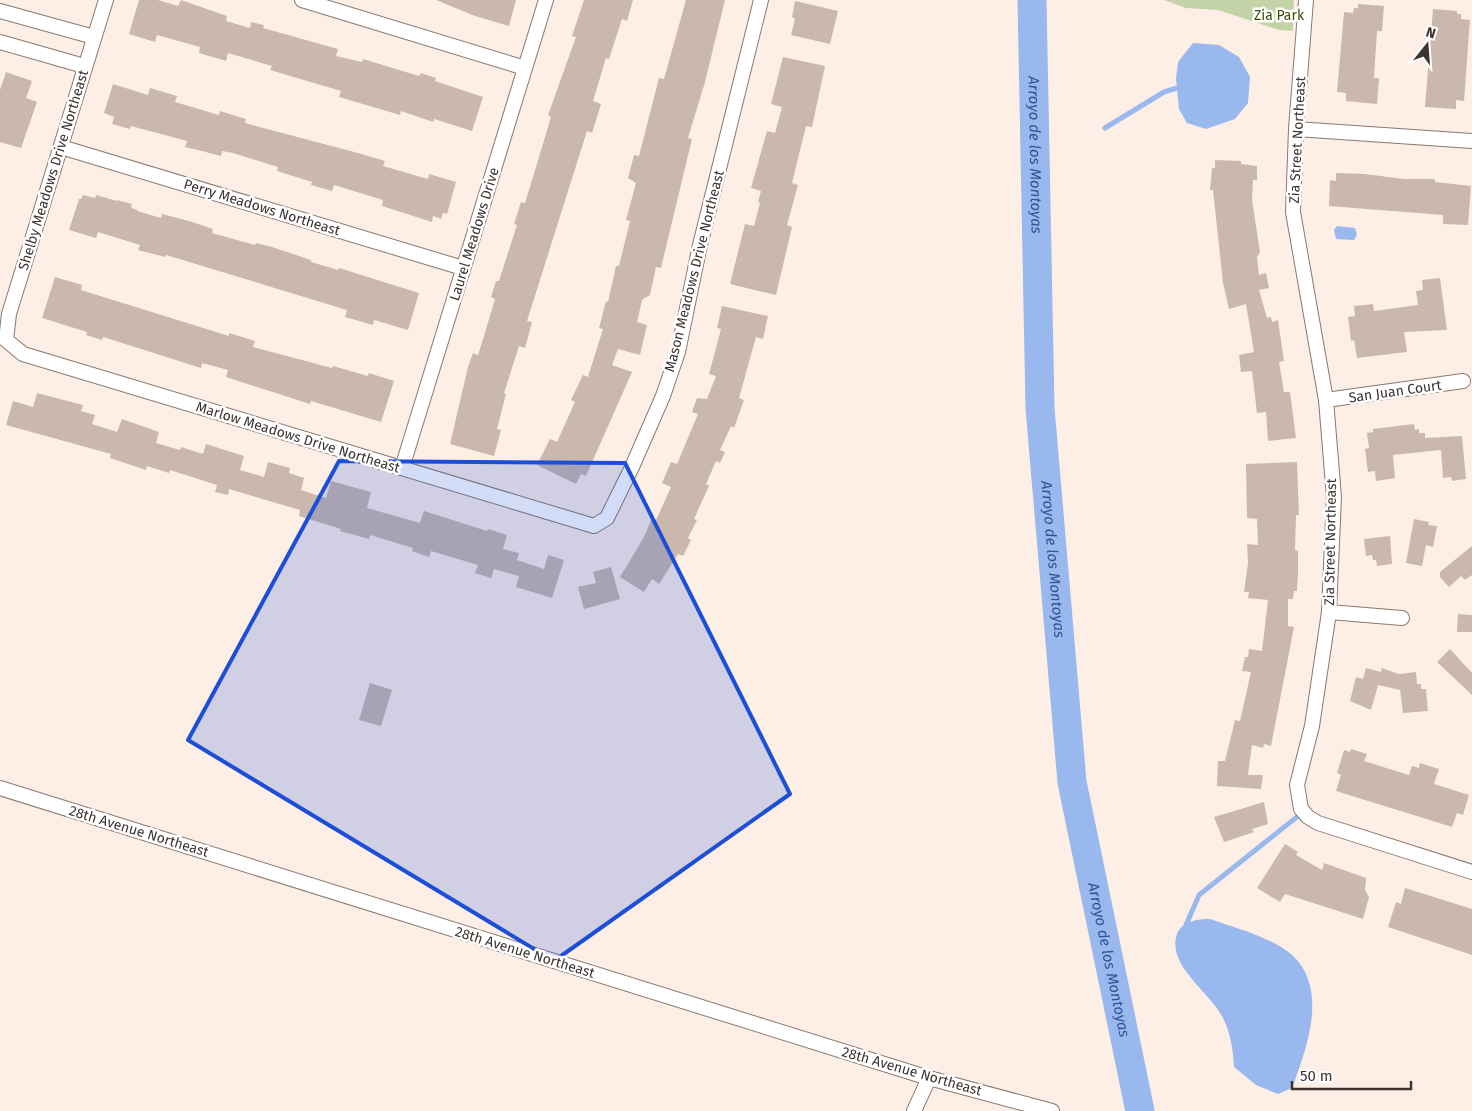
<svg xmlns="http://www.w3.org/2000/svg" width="1472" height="1111" font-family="'Fira Sans',sans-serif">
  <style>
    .green { fill: #c4d3a7 }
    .water { fill: #99b8ee }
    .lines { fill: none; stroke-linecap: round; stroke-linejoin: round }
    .stream { stroke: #99b8ee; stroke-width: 5 }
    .river { stroke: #99b8ee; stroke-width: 29 }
    .building { fill: #cab8ad }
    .minor-casing { stroke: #89786e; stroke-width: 16 }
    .minor { stroke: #fff; stroke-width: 14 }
    .marked { fill: #1d4ed8; fill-opacity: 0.2; stroke: #1d4ed8; stroke-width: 4; stroke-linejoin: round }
    .labels { text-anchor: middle; stroke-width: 5; stroke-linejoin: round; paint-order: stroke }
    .park-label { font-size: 14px; fill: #3d4e08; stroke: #fff }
    .street-label { font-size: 14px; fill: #3c3430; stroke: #fff }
    .water-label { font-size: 15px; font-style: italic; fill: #2f5394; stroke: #fff }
  </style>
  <rect width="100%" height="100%" fill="#feefe6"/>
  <path class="green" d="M 1164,0 L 1294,0 L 1293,31 L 1279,30 L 1218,10 L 1186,8 Z"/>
  <g class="water">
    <path d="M 1193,43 L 1219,45 L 1239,57 L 1250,77 L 1248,103 L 1235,119 L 1206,129 L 1187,123 L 1179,109 L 1176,79 L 1178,62 Z"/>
    <path d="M 1337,226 L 1355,228 L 1357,235 L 1354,240 L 1336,239 L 1334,230 Z"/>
    <path d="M 1210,919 C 1235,928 1279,939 1297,960 C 1327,995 1306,1050 1292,1088 L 1278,1094 L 1256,1085 L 1234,1067 C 1233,1050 1231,1034 1223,1018 C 1210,992 1166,965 1177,934 C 1182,921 1198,919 1210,919 Z"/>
  </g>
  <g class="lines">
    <g class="stream">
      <path d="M 1105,128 L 1164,92 L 1177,88"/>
      <path d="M 1186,925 L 1199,895 L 1303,812"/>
    </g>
    <path class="river" id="s1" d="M 1032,0 L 1040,408 L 1072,782 L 1140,1111"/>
  </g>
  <g class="building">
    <path d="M 139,0 L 158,0 L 178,6 L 181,0 L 227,16 L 226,21 L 250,28 L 251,22 L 264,25 L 263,28 L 338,49 L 336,56 L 362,62 L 363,59 L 419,76 L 421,73 L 436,78 L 435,81 L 483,97 L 472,131 L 434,119 L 433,122 L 401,111 L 400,115 L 339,97 L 341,91 L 270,70 L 272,66 L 228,53 L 226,61 L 199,53 L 200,47 L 157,35 L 155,42 L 129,34 Z"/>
    <path d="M 436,0 L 516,0 L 509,26 L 475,16 Z"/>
    <path d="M 584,0 L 633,0 L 627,21 L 622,19 L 609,59 L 606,58 L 593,101 L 601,104 L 592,133 L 587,131 L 527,321 L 532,322 L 525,348 L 519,346 L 504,393 L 506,394 L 497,429 L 501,430 L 494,456 L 450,444 L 468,367 L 473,353 L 478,355 L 484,336 L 495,299 L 491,297 L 496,281 L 499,281 L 517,225 L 514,224 L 521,202 L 525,203 L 536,167 L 551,117 L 548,115 L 576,37 L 572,36 Z"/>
    <path d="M 686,0 L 725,0 L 705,82 L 688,138 L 692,139 L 661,268 L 656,267 L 650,295 L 642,300 L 637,322 L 647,325 L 640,355 L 618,349 L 612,365 L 632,372 L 586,476 L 581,474 L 576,484 L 537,465 L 550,439 L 557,442 L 575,402 L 571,400 L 583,375 L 588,377 L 603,329 L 599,328 L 606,301 L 608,302 L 616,266 L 619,266 L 630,221 L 626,220 L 636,183 L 628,178 L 634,155 L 639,156 L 659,78 L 664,79 Z"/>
    <path d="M 795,1 L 838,11 L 830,44 L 791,35 L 795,19 L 792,17 Z"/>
    <path d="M 1358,4 L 1384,6 L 1382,31 L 1377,31 L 1374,78 L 1379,78 L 1377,104 L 1346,101 L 1346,93 L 1337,92 L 1344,12 L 1353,13 L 1354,8 L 1358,8 Z"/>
    <path d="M 1433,9 L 1457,11 L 1457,14 L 1461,14 L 1461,19 L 1470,20 L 1464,101 L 1456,100 L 1456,109 L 1425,107 Z"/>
    <path d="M 783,57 L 825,66 L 812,127 L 806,126 L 792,183 L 798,185 L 787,225 L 792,227 L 776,295 L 730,284 L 745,224 L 754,226 L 760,203 L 758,202 L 761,191 L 751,188 L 767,131 L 775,133 L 782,107 L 771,104 Z"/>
    <path d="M 6,72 L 32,81 L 26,98 L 37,102 L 21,148 L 0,142 L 0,90 Z"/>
    <path d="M 113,84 L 148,95 L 150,88 L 177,96 L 175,102 L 219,115 L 220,111 L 246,119 L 245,123 L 358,153 L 385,161 L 383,166 L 428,179 L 429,174 L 456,182 L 447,214 L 443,213 L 441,219 L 433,216 L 432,222 L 382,206 L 383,200 L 334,185 L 332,191 L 311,185 L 312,182 L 277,171 L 278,167 L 233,153 L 222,151 L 221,156 L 198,150 L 185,147 L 187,141 L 131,126 L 130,129 L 112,124 L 114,117 L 104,113 Z"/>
    <path d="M 1215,160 L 1241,161 L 1241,164 L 1257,166 L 1257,180 L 1253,180 L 1252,200 L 1260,252 L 1257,257 L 1259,275 L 1266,273 L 1269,288 L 1259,290 L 1267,318 L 1271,317 L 1272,322 L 1278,320 L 1284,361 L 1279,362 L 1284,392 L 1290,392 L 1296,438 L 1268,441 L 1266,412 L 1257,413 L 1252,371 L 1241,372 L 1239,355 L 1254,352 L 1246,304 L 1229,309 L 1223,283 L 1213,190 L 1210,190 L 1212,168 L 1215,168 Z"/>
    <path d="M 1336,173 L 1365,174 L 1404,179 L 1435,179 L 1435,182 L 1471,186 L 1468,225 L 1443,224 L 1443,215 L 1329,206 L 1330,180 L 1336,181 Z"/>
    <path d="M 83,195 L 95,198 L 96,195 L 117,201 L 117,200 L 132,204 L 131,208 L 138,210 L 137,211 L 161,218 L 162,214 L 189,221 L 213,229 L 212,233 L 255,245 L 256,243 L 272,247 L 311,260 L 311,262 L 338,270 L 339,268 L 419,293 L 408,330 L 374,320 L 373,325 L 345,317 L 347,310 L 166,255 L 165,257 L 138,250 L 140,245 L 98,232 L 96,238 L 69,230 L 79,199 L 81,199 Z"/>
    <path d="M 55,277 L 82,285 L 81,290 L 229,336 L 229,333 L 255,341 L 253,347 L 332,368 L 333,366 L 368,376 L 369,373 L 394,381 L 381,422 L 311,401 L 310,404 L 226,377 L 228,370 L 202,363 L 201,368 L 103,337 L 102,340 L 86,335 L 87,332 L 42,318 Z"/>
    <path d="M 1440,278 L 1447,330 L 1404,332 L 1407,352 L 1357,358 L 1354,340 L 1351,341 L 1348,317 L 1355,316 L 1354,306 L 1373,304 L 1374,311 L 1418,305 L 1416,291 L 1423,290 L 1422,280 Z"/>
    <path d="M 722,306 L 768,316 L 763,339 L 756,337 L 739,398 L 744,400 L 734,428 L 731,426 L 720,450 L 725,452 L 720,463 L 716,461 L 706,484 L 709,486 L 694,519 L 697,520 L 688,538 L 691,540 L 683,556 L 678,554 L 659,584 L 652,579 L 644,592 L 620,577 L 644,537 L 652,518 L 656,520 L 671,487 L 662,483 L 671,462 L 677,464 L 698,414 L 692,412 L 697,398 L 707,399 L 716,376 L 709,374 L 721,329 L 717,328 Z"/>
    <path d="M 37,393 L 83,405 L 81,411 L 95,415 L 92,424 L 117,432 L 122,419 L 159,432 L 156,443 L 180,450 L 181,447 L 203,454 L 206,444 L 244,456 L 240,470 L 264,477 L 268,462 L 290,468 L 289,473 L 304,478 L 301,490 L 326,498 L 331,481 L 371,492 L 367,508 L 420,523 L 424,511 L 487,531 L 488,529 L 507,535 L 503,549 L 519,553 L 517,560 L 544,569 L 548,555 L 564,560 L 552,598 L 516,587 L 519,576 L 494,569 L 491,578 L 475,573 L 478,565 L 431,551 L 429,557 L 412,551 L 413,548 L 370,535 L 369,539 L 340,531 L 341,529 L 299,516 L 300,510 L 229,489 L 228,495 L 215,492 L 217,485 L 170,470 L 169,473 L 147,466 L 146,470 L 110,458 L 111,454 L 6,425 L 13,401 L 33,407 Z"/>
    <path d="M 1414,424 L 1415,430 L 1419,429 L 1419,433 L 1425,433 L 1425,438 L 1462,436 L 1466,479 L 1452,481 L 1451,477 L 1443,478 L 1441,450 L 1393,455 L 1395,478 L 1376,481 L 1375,471 L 1368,472 L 1365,449 L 1369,448 L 1367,433 L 1373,432 L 1373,429 Z"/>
    <path d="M 1297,462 L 1299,515 L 1296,515 L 1295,550 L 1298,551 L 1298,571 L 1297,591 L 1294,591 L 1293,599 L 1288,599 L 1288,626 L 1294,627 L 1271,746 L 1264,744 L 1263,748 L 1252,745 L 1248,775 L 1263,775 L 1261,789 L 1217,786 L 1218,761 L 1225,761 L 1235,720 L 1240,721 L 1251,672 L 1242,671 L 1245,657 L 1248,657 L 1249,649 L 1262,651 L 1268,600 L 1248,598 L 1249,592 L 1244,592 L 1248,563 L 1247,544 L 1258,545 L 1257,519 L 1247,518 L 1246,464 Z"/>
    <path d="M 1414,519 L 1429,522 L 1428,525 L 1437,526 L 1433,547 L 1426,545 L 1422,566 L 1406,563 Z"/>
    <path d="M 1390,536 L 1392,564 L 1377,566 L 1376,560 L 1373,560 L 1372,555 L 1366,556 L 1364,539 Z"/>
    <path d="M 1472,546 L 1472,575 L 1465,580 L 1461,576 L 1449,587 L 1440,577 L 1440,572 Z"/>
    <path d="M 611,567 L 620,599 L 584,609 L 578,587 L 596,583 L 593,572 Z"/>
    <path d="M 1458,614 L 1472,615 L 1472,632 L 1457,632 Z"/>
    <path d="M 1450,649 L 1472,673 L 1472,695 L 1437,662 Z"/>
    <path d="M 1366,668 L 1381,672 L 1382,668 L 1399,674 L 1416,672 L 1417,684 L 1421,684 L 1421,689 L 1426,689 L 1428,711 L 1403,713 L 1400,690 L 1378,685 L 1371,710 L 1350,701 L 1356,677 L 1363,679 Z"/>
    <path d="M 370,683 L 392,690 L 381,726 L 359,720 Z"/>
    <path d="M 1351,749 L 1367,754 L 1364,761 L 1409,775 L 1412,766 L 1419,768 L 1420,763 L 1439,769 L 1434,784 L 1469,795 L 1463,815 L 1457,813 L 1452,827 L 1336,791 L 1341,775 L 1337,773 L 1344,750 L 1350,752 Z"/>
    <path d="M 1264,802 L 1268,824 L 1252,829 L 1254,832 L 1224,842 L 1214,817 Z"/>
    <path d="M 1285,844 L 1298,852 L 1296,855 L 1322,870 L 1324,863 L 1366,878 L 1365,890 L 1369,897 L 1363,919 L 1285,894 L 1280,902 L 1257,888 Z"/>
    <path d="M 1405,888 L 1472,909 L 1472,955 L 1388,927 L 1396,902 L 1401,904 Z"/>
  </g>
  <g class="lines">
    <defs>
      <g id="minor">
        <path d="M 106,0 L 9,314 L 6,340 L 23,354 L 594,526 L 607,518 L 632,467 L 663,396 L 678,352 L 700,245 L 761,0"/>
        <path d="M 302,0 L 525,68"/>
        <path d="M 1306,0 L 1296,129 L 1293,212 L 1326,400 L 1334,497 L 1329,612 L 1312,726 L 1297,785 L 1301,809 L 1308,817 L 1318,823 L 1472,872"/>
        <path d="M 0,11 L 94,37"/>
        <path d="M 0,42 L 84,66"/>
        <path d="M 1296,129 L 1472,141"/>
        <path d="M 61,147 L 463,268"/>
        <path d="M 1326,400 L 1463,381"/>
        <path d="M 402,468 L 546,0"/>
        <path d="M 1329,612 L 1402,618"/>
        <path d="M 0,788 L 929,1078 L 1052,1111"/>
        <path d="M 914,1111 L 929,1078"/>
      </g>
    </defs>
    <use href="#minor" class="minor-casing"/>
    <use href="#minor" class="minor"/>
  </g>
  <path class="marked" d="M 339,461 L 625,463 L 790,794 L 554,961 L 188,740 Z"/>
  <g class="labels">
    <g class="park-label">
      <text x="1279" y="20">Zia Park</text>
    </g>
    <g class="street-label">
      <text transform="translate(1297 140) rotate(-87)" y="5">Zia Street Northeast</text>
      <text transform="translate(53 170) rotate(-73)" y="5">Shelby Meadows Drive Northeast</text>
      <text transform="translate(262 207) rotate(17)" y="5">Perry Meadows Northeast</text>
      <text transform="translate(474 234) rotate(-73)" y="5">Laurel Meadows Drive</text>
      <text transform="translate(694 271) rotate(-76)" y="5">Mason Meadows Drive Northeast</text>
      <text transform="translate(1395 391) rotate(-8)" y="5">San Juan Court</text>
      <text transform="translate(298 437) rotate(17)" y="5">Marlow Meadows Drive Northeast</text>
      <text transform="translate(1330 542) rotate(-89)" y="5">Zia Street Northeast</text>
      <text transform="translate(139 831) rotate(17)" y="5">28th Avenue Northeast</text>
      <text transform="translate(525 952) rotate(17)" y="5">28th Avenue Northeast</text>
      <text transform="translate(912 1071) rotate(16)" y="5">28th Avenue Northeast</text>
    </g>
    <g class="water-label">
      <text dy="5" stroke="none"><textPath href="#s1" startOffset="155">Arroyo de los Montoyas</textPath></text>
      <text dy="5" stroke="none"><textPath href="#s1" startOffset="560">Arroyo de los Montoyas</textPath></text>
      <text dy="5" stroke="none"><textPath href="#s1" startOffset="965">Arroyo de los Montoyas</textPath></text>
    </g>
  </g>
  <g transform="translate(1427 45) rotate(17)" stroke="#ffffff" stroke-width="4" paint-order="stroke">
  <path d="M0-4L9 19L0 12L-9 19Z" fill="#3c3430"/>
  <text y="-8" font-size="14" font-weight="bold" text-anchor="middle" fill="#3c3430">N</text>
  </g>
  <path d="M1292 1081v8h119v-8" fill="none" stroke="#3c3430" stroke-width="2.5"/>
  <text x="1300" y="1081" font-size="15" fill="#3c3430" stroke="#ffffff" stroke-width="4" paint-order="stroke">50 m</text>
</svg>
